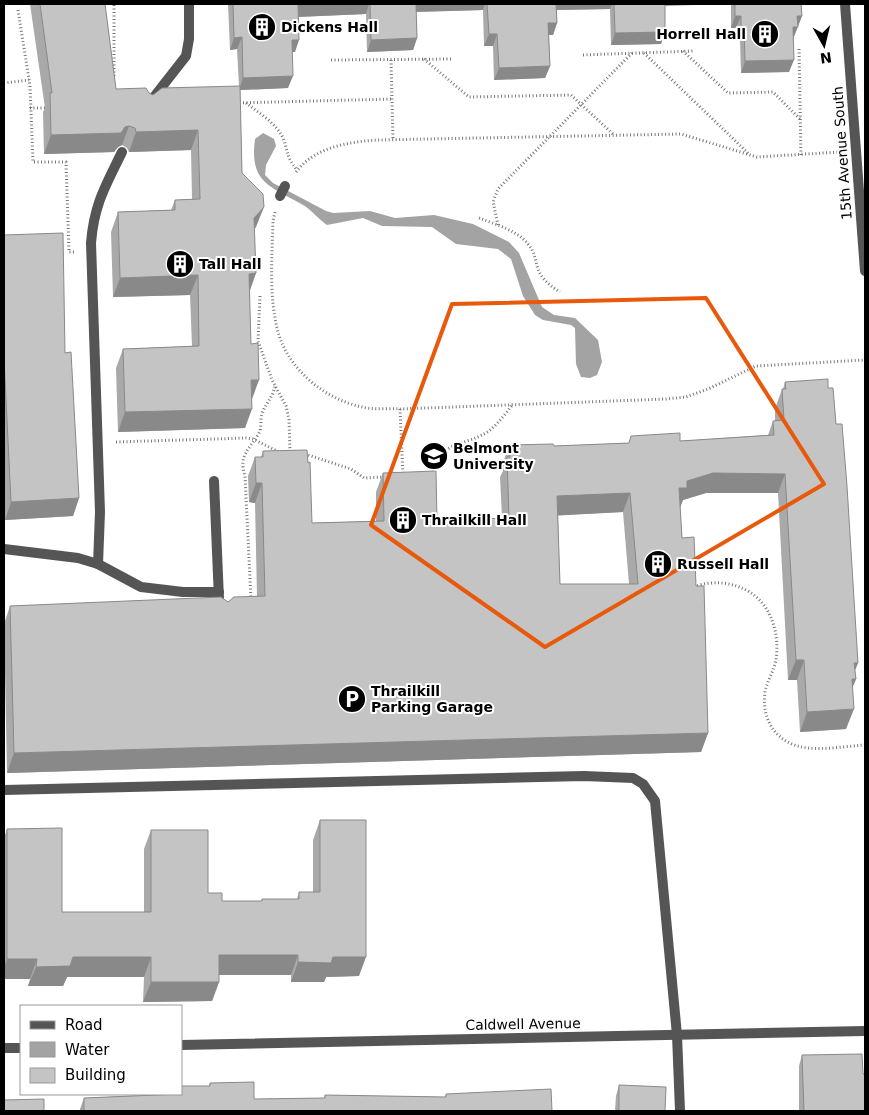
<svg xmlns="http://www.w3.org/2000/svg" width="869" height="1115" font-family="'DejaVu Sans',sans-serif">
  <style>
    .water { fill: #a3a3a3 }
    .lines { fill: none; stroke-linecap: round; stroke-linejoin: round }
    .path { stroke: #777; stroke-width: 3; stroke-dasharray: 1 2.5; stroke-linecap: butt }
    .service { stroke: #555; stroke-width: 10 }
    .minor { stroke: #555; stroke-width: 10 }
    .wall { fill: #a9a9a9; fill-rule: evenodd }
    .shaded-wall { fill: #898989 }
    .building { fill: #c4c4c4; stroke: #898989; fill-rule: evenodd }
    .marked { fill: none; stroke: #e8590c; stroke-width: 4; stroke-linejoin: round }
    .labels { text-anchor: middle; stroke-width: 4; stroke-linejoin: round; paint-order: stroke }
    .poi-label { font-size: 14px; font-weight: bold; fill: #000; stroke: #fff; text-anchor: start }
    .street-label { font-size: 14px; fill: #000; stroke: #fff }
  </style>
  <rect width="100%" height="100%" fill="#fff"/>
  <path class="water" d="M 263,133 L 274,139 L 276,146 L 266,165 L 265,175 L 273,183 L 326,211 L 333,213 L 370,211 L 395,218 L 434,215 L 473,224 L 509,242 L 519,253 L 542,307 L 554,315 L 575,318 L 598,340 L 602,362 L 597,375 L 590,378 L 581,377 L 576,364 L 575,328 L 571,325 L 543,320 L 535,315 L 523,296 L 511,259 L 498,249 L 456,244 L 432,227 L 382,226 L 363,218 L 327,225 C 318,219 312,210 303,205 C 271,186 249,184 255,139 Z"/>
  <g class="lines">
    <g class="path">
      <path d="M 18,10 L 30,86 L 33,162 L 66,162 L 69,252 L 75,252"/>
      <path d="M 799,49 L 801,156"/>
      <path d="M 683,51 L 728,93 L 773,92 L 800,119"/>
      <path d="M 644,53 L 750,155"/>
      <path d="M 583,55 L 693,51"/>
      <path d="M 424,59 L 469,97 L 571,95 L 614,135"/>
      <path d="M 331,60 L 453,59"/>
      <path d="M 391,60 L 393,140"/>
      <path d="M 114,76 L 114,4"/>
      <path d="M 4,83 L 29,80"/>
      <path d="M 236,103 L 392,99"/>
      <path d="M 246,103 C 259,113 276,123 283,138 C 289,153 285,155 297,170"/>
      <path d="M 30,108 L 47,108"/>
      <path d="M 296,172 C 315,147 348,142 377,140 L 681,134 L 757,157 L 840,152"/>
      <path d="M 275,212 L 273,221 C 272,256 269,294 277,328 C 286,368 324,399 362,407 C 374,410 388,408 400,409 L 666,399 L 686,397 L 708,389 L 756,366 L 865,360"/>
      <path d="M 479,218 C 495,224 518,231 528,244 C 534,251 535,258 537,266 C 540,278 550,286 560,292"/>
      <path d="M 498,225 L 493,202 L 498,189 L 632,53"/>
      <path d="M 260,296 L 258,341 L 272,380 L 286,406 L 289,419 L 290,453"/>
      <path d="M 400,409 L 403,476"/>
      <path d="M 116,442 L 246,438 L 253,439 L 279,452"/>
      <path d="M 305,454 L 351,469 L 364,478 L 383,477"/>
      <path d="M 431,474 C 441,439 465,447 489,431 C 498,424 506,413 513,404"/>
      <path d="M 694,587 C 712,580 730,582 746,590 C 771,603 780,633 776,660 C 774,671 767,681 765,692 C 761,722 778,745 808,748 C 826,750 847,746 865,745"/>
      <path d="M 251,600 L 245,476 C 238,455 250,449 259,433 C 262,428 260,420 262,414 C 265,403 273,399 275,385"/>
    </g>
    <g class="service">
      <path d="M 150,102 L 186,56 L 189,39 L 189,4"/>
      <path d="M 280,196 L 285,186"/>
      <path d="M 214,481 L 219,599"/>
      <path d="M 4,549 L 78,558 L 98,564 L 141,587 L 183,592 L 219,592"/>
      <path d="M 98,564 L 100,512 L 91,243 C 94,204 106,185 122,152"/>
      <path d="M 4,790 L 584,776 L 633,778 L 643,784 L 655,801 L 677,1035 L 680,1111"/>
    </g>
    <g class="minor">
      <path d="M 845,4 L 865,271"/>
      <path d="M 181,1045 L 865,1031"/>
      <path d="M 4,1048 L 21,1048"/>
    </g>
  </g>
  <g class="wall">
    <path d="M 30,4 L 105,4 L 116,89 L 149,93 L 153,95 L 239,86 L 237,49 L 230,50 L 228,4 L 801,4 L 802,16 L 793,39 L 789,72 L 741,73 L 740,40 L 736,40 L 736,28 L 731,28 L 731,4 L 665,5 L 665,32 L 661,44 L 611,45 L 610,9 L 557,10 L 557,23 L 553,35 L 549,35 L 550,66 L 545,78 L 494,80 L 493,46 L 484,46 L 483,10 L 416,12 L 417,38 L 413,50 L 367,52 L 366,14 L 299,17 L 295,52 L 292,52 L 288,88 L 240,90 L 242,173 L 256,227 L 254,229 L 256,273 L 249,292 L 252,399 L 245,428 L 118,432 L 116,368 L 123,349 L 192,346 L 190,295 L 113,297 L 111,232 L 118,212 L 171,210 L 175,200 L 192,199 L 191,150 L 129,152 L 127,148 L 122,145 L 118,147 L 114,152 L 44,154 L 43,112 L 45,108 Z"/>
    <path d="M 4,235 L 65,353 L 79,498 L 73,516 L 5,520 L 4,498 Z"/>
    <path d="M 785,382 L 828,388 L 836,424 L 858,663 L 855,670 L 856,679 L 852,688 L 846,729 L 800,732 L 797,680 L 788,680 L 778,493 L 706,493 L 683,500 L 680,506 L 682,538 L 696,586 L 708,733 L 701,752 L 7,773 L 4,624 L 10,606 L 228,602 L 257,596 L 255,503 L 249,502 L 248,476 L 255,457 L 261,457 L 263,451 L 312,523 L 376,521 L 376,492 L 383,473 L 437,520 L 502,518 L 500,477 L 503,471 L 502,464 L 510,445 L 554,446 L 629,443 L 631,436 L 680,441 L 768,435 L 773,421 L 775,421 L 775,409 L 782,389 L 783,389 ZM 623,512 L 629,584 L 560,584 L 558,515 Z"/>
    <path d="M 320,820 L 359,976 L 326,977 L 324,982 L 291,982 L 291,975 L 219,975 L 219,982 L 212,1001 L 143,1002 L 144,977 L 67,977 L 63,986 L 28,986 L 30,979 L 4,979 L 4,838 L 7,829 L 62,912 L 144,912 L 144,849 L 151,830 L 208,893 L 222,901 L 261,901 L 262,899 L 297,899 L 299,892 L 313,892 L 313,840 Z"/>
    <path d="M 802,1055 L 865,1111 L 799,1111 L 799,1066 Z"/>
    <path d="M 210,1083 L 254,1099 L 324,1098 L 325,1095 L 445,1097 L 446,1094 L 552,1111 L 80,1111 L 80,1109 L 84,1098 L 165,1094 L 181,1094 L 209,1086 Z"/>
    <path d="M 619,1085 L 665,1111 L 615,1111 L 616,1096 Z"/>
  </g>
  <g class="shaded-wall">
    <path d="M 324,4 L 369,4 L 366,14 L 294,17 L 298,5 Z"/>
    <path d="M 415,4 L 485,4 L 483,10 L 411,12 Z"/>
    <path d="M 554,4 L 612,4 L 610,9 L 552,10 Z"/>
    <path d="M 661,4 L 731,4 L 660,6 Z"/>
    <path d="M 735,16 L 741,16 L 736,28 L 731,28 Z"/>
    <path d="M 797,16 L 802,16 L 793,39 L 789,39 Z"/>
    <path d="M 548,23 L 557,23 L 553,35 L 544,35 Z"/>
    <path d="M 741,28 L 744,28 L 740,40 L 736,40 Z"/>
    <path d="M 665,32 L 661,44 L 611,45 L 615,33 Z"/>
    <path d="M 489,34 L 497,34 L 493,46 L 484,46 Z"/>
    <path d="M 242,37 L 237,49 L 230,50 L 234,38 Z"/>
    <path d="M 417,38 L 413,50 L 367,52 L 371,40 Z"/>
    <path d="M 292,40 L 299,40 L 295,52 L 287,52 Z"/>
    <path d="M 794,60 L 789,72 L 741,73 L 745,61 Z"/>
    <path d="M 550,66 L 545,78 L 494,80 L 499,68 Z"/>
    <path d="M 293,76 L 288,88 L 239,90 L 243,78 Z"/>
    <path d="M 129,126 L 122,145 L 118,147 L 114,152 L 44,154 L 51,135 L 125,127 Z"/>
    <path d="M 198,130 L 191,150 L 129,152 L 136,132 Z"/>
    <path d="M 264,207 L 256,227 L 247,238 L 254,218 Z"/>
    <path d="M 256,273 L 249,293 L 249,274 Z"/>
    <path d="M 198,275 L 190,295 L 113,297 L 120,278 Z"/>
    <path d="M 251,380 L 259,380 L 252,399 Z"/>
    <path d="M 252,409 L 245,428 L 118,432 L 125,412 Z"/>
    <path d="M 713,473 L 785,474 L 778,493 L 706,493 L 683,500 L 680,508 L 679,488 L 687,481 Z"/>
    <path d="M 256,483 L 262,483 L 255,503 L 249,502 Z"/>
    <path d="M 630,493 L 623,512 L 550,516 L 557,496 Z"/>
    <path d="M 79,498 L 73,516 L 5,520 L 11,502 Z"/>
    <path d="M 796,660 L 804,660 L 797,680 L 788,680 Z"/>
    <path d="M 854,663 L 858,663 L 850,682 Z"/>
    <path d="M 852,679 L 856,679 L 848,699 Z"/>
    <path d="M 854,709 L 846,729 L 800,732 L 807,712 Z"/>
    <path d="M 708,733 L 701,752 L 7,773 L 14,753 Z"/>
    <path d="M 219,955 L 298,955 L 291,975 L 212,975 Z"/>
    <path d="M 73,957 L 151,957 L 144,977 L 67,977 L 63,986 L 28,986 L 36,967 Z"/>
    <path d="M 333,957 L 366,957 L 359,976 L 326,977 L 324,982 L 291,982 L 298,962 Z"/>
    <path d="M 7,959 L 37,959 L 30,979 L 4,979 L 4,968 Z"/>
    <path d="M 151,982 L 219,982 L 212,1001 L 143,1002 Z"/>
  </g>
  <g class="building">
    <path d="M 40,4 L 105,4 L 116,89 L 146,88 L 149,93 L 153,95 L 162,88 L 240,86 L 242,173 L 263,194 L 264,207 L 254,218 L 256,273 L 249,274 L 251,344 L 258,343 L 259,380 L 251,380 L 252,409 L 125,412 L 123,349 L 199,346 L 198,275 L 120,278 L 118,212 L 175,210 L 175,200 L 200,199 L 198,130 L 136,132 L 135,128 L 129,126 L 125,127 L 121,133 L 51,135 L 50,93 L 52,93 Z"/>
    <path d="M 233,4 L 324,4 L 298,5 L 299,40 L 292,40 L 293,76 L 243,78 L 242,37 L 234,38 Z"/>
    <path d="M 370,4 L 416,4 L 417,38 L 371,40 Z"/>
    <path d="M 487,4 L 556,4 L 557,23 L 548,23 L 550,66 L 499,68 L 497,34 L 489,34 Z"/>
    <path d="M 614,4 L 665,4 L 665,32 L 615,33 Z"/>
    <path d="M 735,4 L 801,4 L 802,16 L 797,16 L 798,27 L 793,27 L 794,60 L 745,61 L 744,28 L 741,28 L 741,16 L 735,16 Z"/>
    <path d="M 63,233 L 65,353 L 71,352 L 79,498 L 11,502 L 4,359 L 4,235 Z"/>
    <path d="M 828,379 L 828,388 L 833,388 L 836,424 L 842,424 L 847,486 L 858,663 L 854,663 L 856,679 L 852,679 L 854,709 L 807,712 L 804,660 L 796,660 L 785,474 L 713,473 L 687,481 L 687,488 L 679,488 L 682,538 L 694,537 L 696,586 L 704,586 L 708,733 L 14,753 L 10,606 L 221,597 L 228,602 L 234,597 L 265,596 L 262,483 L 256,483 L 255,457 L 263,457 L 263,451 L 307,450 L 308,463 L 310,462 L 312,523 L 384,521 L 383,473 L 436,471 L 437,520 L 509,518 L 507,457 L 510,457 L 510,445 L 553,444 L 554,446 L 629,443 L 631,436 L 680,433 L 680,441 L 774,435 L 773,421 L 784,420 L 782,389 L 786,389 L 785,382 ZM 630,493 L 638,584 L 560,584 L 557,496 Z"/>
    <path d="M 320,820 L 366,820 L 366,957 L 333,957 L 331,963 L 298,962 L 298,955 L 219,955 L 219,982 L 151,982 L 151,957 L 73,957 L 70,966 L 36,967 L 37,959 L 7,959 L 7,829 L 62,828 L 62,912 L 151,912 L 151,830 L 208,830 L 208,893 L 222,893 L 222,901 L 262,901 L 262,899 L 299,899 L 299,892 L 320,892 Z"/>
    <path d="M 862,1054 L 863,1074 L 865,1074 L 865,1111 L 804,1111 L 802,1055 Z"/>
    <path d="M 254,1082 L 254,1099 L 325,1098 L 325,1095 L 446,1097 L 446,1094 L 551,1089 L 552,1111 L 84,1111 L 84,1098 L 181,1094 L 181,1086 L 210,1086 L 210,1083 Z"/>
    <path d="M 619,1085 L 666,1087 L 665,1111 L 619,1111 Z"/>
    <path d="M 44,1099 L 44,1111 L 4,1111 L 4,1100 Z"/>
  </g>
  <path class="marked" d="M 706,298 L 824,484 L 545,647 L 371,525 L 452,304 Z"/>
  <defs>
    <symbol id="building-disc" viewBox="-11 -11 22 22"><circle r="9.5" fill="#000" stroke="#fff"/><path d="M-4-6H4V6H1V3H-1V6H-4ZM-2.5-4.3h1.7v1.8h-1.7ZM.8-4.3h1.7v1.8H.8ZM-2.5-1h1.7V.8h-1.7ZM.8-1h1.7V.8H.8Z" fill="#fff"/></symbol>
    <symbol id="university-disc" viewBox="-11 -11 22 22"><circle r="9.5" fill="#000" stroke="#fff"/><path d="M0-5L7-2L0 1L-7-2ZM-4 1L0 2.5L4 1V4Q0 6-4 4Z" fill="#fff"/></symbol>
    <symbol id="parking-disc" viewBox="-11 -11 22 22"><circle r="9.5" fill="#000" stroke="#fff"/><path d="M-3.5-5.5H1a3.5 3.5 0 0 1 0 7H-1V5.5H-3.5ZM-1-3.4V-.6H.8a1.4 1.4 0 0 0 0-2.8Z" fill="#fff"/></symbol>
  </defs>
  <g fill-rule="evenodd">
    <use href="#building-disc" x="246" y="11" width="32" height="32"/>
    <use href="#building-disc" x="749" y="18" width="32" height="32"/>
    <use href="#building-disc" x="164" y="248" width="32" height="32"/>
    <use href="#university-disc" x="418" y="440" width="32" height="32"/>
    <use href="#building-disc" x="387" y="504" width="32" height="32"/>
    <use href="#building-disc" x="642" y="548" width="32" height="32"/>
    <use href="#parking-disc" x="336" y="683" width="32" height="32"/>
  </g>
  <g class="labels">
    <g class="poi-label">
      <text x="281" y="32">Dickens Hall</text>
      <text x="746" y="39" text-anchor="end">Horrell Hall</text>
      <text x="199" y="269">Tall Hall</text>
      <text x="453" y="453">Belmont<tspan x="453" dy="16">University</tspan></text>
      <text x="422" y="525">Thrailkill Hall</text>
      <text x="677" y="569">Russell Hall</text>
      <text x="371" y="696">Thrailkill<tspan x="371" dy="16">Parking Garage</tspan></text>
    </g>
    <g class="street-label">
      <text transform="translate(842 153) rotate(-94)" y="5">15th Avenue South</text>
      <text transform="translate(523 1024) rotate(-1)" y="5">Caldwell Avenue</text>
    </g>
  </g>
  <rect width="869" height="1115" fill="none" stroke="#000000" stroke-width="10"/>
  <rect x="20" y="1005" width="162" height="90" fill="#ffffff" stroke="#999999"/>
  <rect x="30" y="1021" width="25" height="8" fill="#555555" stroke="#999999"/>
  <text x="65" y="1030" font-size="15" fill="#000000">Road</text>
  <rect x="30" y="1042" width="25" height="15" fill="#a3a3a3" stroke="#999999"/>
  <text x="65" y="1055" font-size="15" fill="#000000">Water</text>
  <rect x="30" y="1068" width="25" height="15" fill="#c4c4c4" stroke="#999999"/>
  <text x="65" y="1080" font-size="15" fill="#000000">Building</text>
  <g transform="translate(824 45) rotate(172)" stroke="#ffffff" stroke-width="4" paint-order="stroke">
  <path d="M0-4L9 19L0 12L-9 19Z" fill="#000000"/>
  <text y="-8" font-size="14" font-weight="bold" text-anchor="middle" fill="#000000">N</text>
  </g>
</svg>
